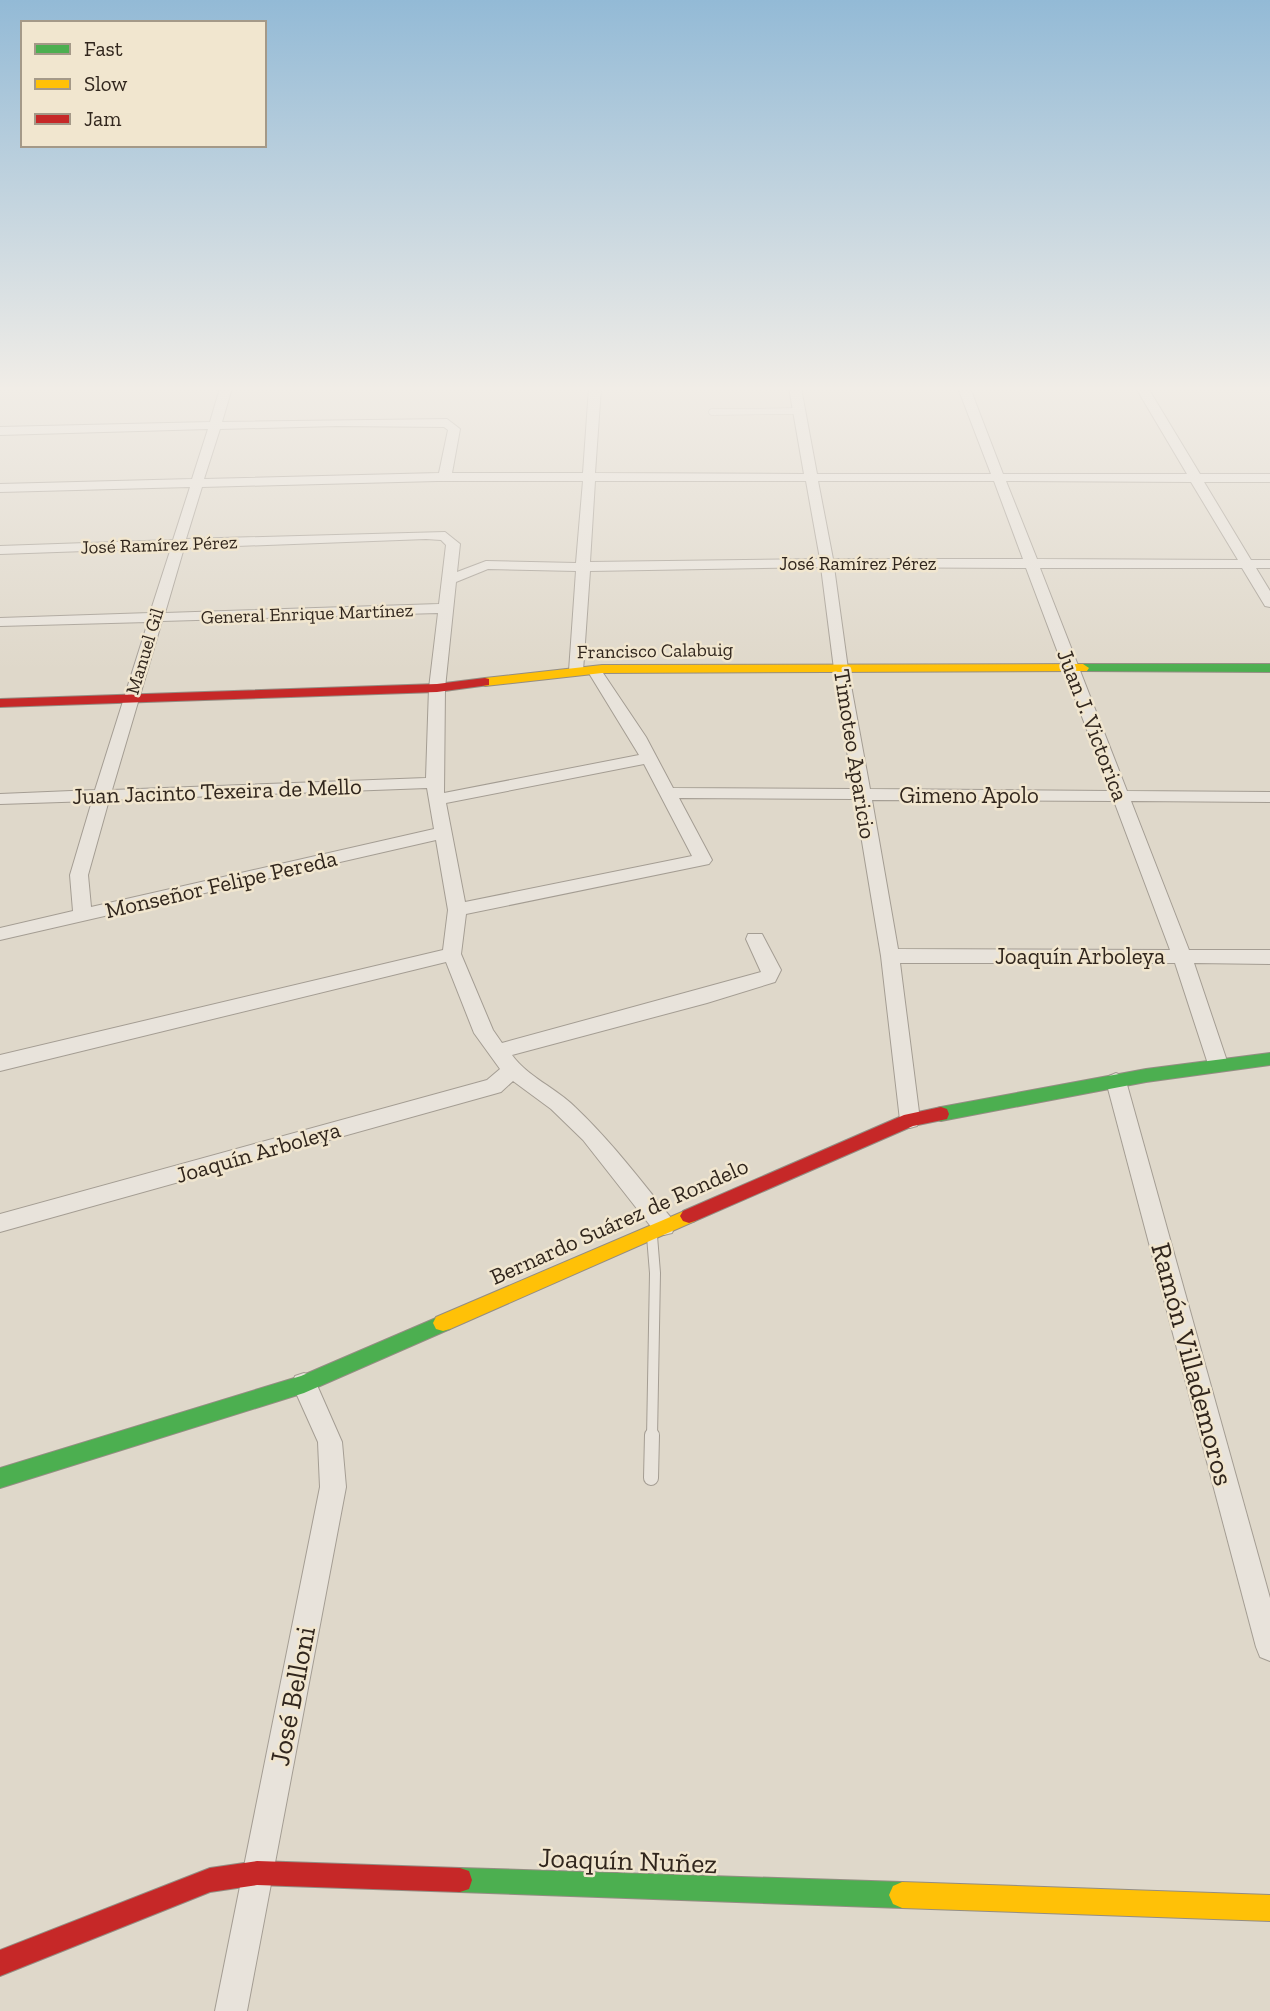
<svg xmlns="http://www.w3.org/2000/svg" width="1270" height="2011" font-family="'Zilla Slab',serif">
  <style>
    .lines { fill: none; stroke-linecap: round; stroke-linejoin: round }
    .lane-far2-casing { stroke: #a49d93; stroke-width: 7 }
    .lane-far1-casing { stroke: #a49d93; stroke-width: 12 }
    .lane-casing { stroke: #a49d93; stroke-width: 16 }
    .street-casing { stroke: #a49d93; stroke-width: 2 }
    .fast-casing { stroke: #948d83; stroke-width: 2 }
    .slow-casing { stroke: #948d83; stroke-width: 2 }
    .jam-casing { stroke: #948d83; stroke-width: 2 }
    .lane-far2 { stroke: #e8e3db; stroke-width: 6 }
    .lane-far1 { stroke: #e8e3db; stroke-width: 10 }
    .lane { stroke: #e8e3db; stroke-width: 14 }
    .street { fill: #e8e3db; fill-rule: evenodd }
    .fast { fill: #4caf50; fill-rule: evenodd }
    .slow { fill: #ffc107; fill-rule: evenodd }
    .jam { fill: #c62828; fill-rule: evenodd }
    .labels { text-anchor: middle; stroke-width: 5; stroke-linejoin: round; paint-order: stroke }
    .far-street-label { font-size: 19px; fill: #31261d; stroke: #f1e6cf }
    .street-label { font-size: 23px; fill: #31261d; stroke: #f1e6cf }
    .near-street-label { font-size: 28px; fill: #31261d; stroke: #f1e6cf }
  </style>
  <rect width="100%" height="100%" fill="#dfd8ca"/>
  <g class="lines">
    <defs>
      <path id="lane-far2" d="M 712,412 L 799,411"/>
      <path id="lane-far1" d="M 652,1437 L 655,1273 L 652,1236"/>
      <path id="lane" d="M 651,1478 L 652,1435"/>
      <g id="street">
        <path d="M 220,388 L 232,388 L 222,422 L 447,419 L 460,429 L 452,473 L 583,473 L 589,388 L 601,388 L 595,473 L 804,474 L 789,388 L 801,388 L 817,474 L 991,474 L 958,388 L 970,388 L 1003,474 L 1187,474 L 1136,388 L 1148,388 L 1200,474 L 1270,474 L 1270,482 L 1204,482 L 1251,560 L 1270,560 L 1270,568 L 1256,568 L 1270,591 L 1270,607 L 1265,606 L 1242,568 L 1040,568 L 1127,791 L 1270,792 L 1270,802 L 1131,801 L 1189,950 L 1270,950 L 1270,964 L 1194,963 L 1228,1064 L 1225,1069 L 1218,1072 L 1211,1069 L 1208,1064 L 1175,963 L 900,963 L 920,1120 L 917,1126 L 910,1128 L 903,1126 L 900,1120 L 881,956 L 855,799 L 679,798 L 712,860 L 709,864 L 466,914 L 461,954 L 493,1030 L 502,1043 L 761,972 L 746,939 L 748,934 L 762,934 L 781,970 L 775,982 L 707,1003 L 512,1055 C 528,1077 556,1088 575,1107 C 611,1141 641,1181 672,1219 L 675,1226 L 672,1233 L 664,1235 L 656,1233 L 583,1140 L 551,1109 L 513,1081 L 501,1092 L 494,1094 L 0,1232 L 0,1214 L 487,1080 L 500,1069 L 474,1033 L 446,962 L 0,1071 L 0,1055 L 443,950 L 448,910 L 436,840 L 0,940 L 0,928 L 73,911 L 70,875 L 92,801 L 0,804 L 0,794 L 95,790 L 148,622 L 0,626 L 0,618 L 150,613 L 171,548 L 0,554 L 0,546 L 173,540 L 190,487 L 0,492 L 0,484 L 192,479 L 208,429 L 0,435 L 0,427 L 210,422 ZM 337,426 L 444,427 L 448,430 L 439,473 L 204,479 L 220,429 ZM 437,481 L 583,481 L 576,563 L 486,561 L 457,572 L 460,544 L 445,532 L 186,539 L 202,487 ZM 595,481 L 806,481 L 820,559 L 590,562 ZM 818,481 L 994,481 L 1023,559 L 833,559 ZM 1006,481 L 1191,482 L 1238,560 L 1037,559 ZM 426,539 L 441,540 L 446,545 L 439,604 L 165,613 L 184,548 ZM 821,567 L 834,669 L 853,789 L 673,788 L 646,737 L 599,667 L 594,666 L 587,670 L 639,755 L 444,793 L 445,688 L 456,582 L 488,569 L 576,571 L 569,671 L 576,675 L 583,671 L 590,571 ZM 834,567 L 1026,568 L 1110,791 L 870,789 L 848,669 ZM 438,613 L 429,688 L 426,778 L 112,790 L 162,621 ZM 644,764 L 692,856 L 465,902 L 446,803 ZM 427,788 L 434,829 L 91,907 L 88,875 L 109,800 ZM 872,800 L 1114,801 L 1170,950 L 898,949 Z"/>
        <path d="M 1116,1073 L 1123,1076 L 1126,1081 L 1270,1598 L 1270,1661 L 1260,1657 L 1256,1647 L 1106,1081 L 1109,1076 Z"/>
        <path d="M 304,1373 L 313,1376 L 342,1442 L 346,1487 L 247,2011 L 215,2011 L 320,1487 L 318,1442 L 292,1384 L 295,1376 Z"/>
      </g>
      <g id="fast">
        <path d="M 1083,664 L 1270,664 L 1270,672 L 1079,671 L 1077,668 Z"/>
        <path d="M 1270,1053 L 1270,1065 L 1146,1082 L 941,1121 L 935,1119 L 933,1114 L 935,1109 L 941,1107 L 1146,1069 Z"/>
        <path d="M 443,1315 L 450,1317 L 453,1323 L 450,1329 L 304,1393 L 0,1488 L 0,1468 L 301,1376 Z"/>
        <path d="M 460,1868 L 902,1882 L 911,1886 L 915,1895 L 911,1904 L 902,1908 L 460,1892 L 451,1889 L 448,1880 L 451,1871 Z"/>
      </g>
      <g id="slow">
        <path d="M 1083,664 L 1089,668 L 1087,671 L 602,673 L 485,686 L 479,682 L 485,678 L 602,665 Z"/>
        <path d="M 689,1209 L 695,1211 L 698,1216 L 695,1221 L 450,1329 L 443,1331 L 436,1329 L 433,1323 L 436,1317 Z"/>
        <path d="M 902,1882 L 1270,1895 L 1270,1921 L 902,1908 L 893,1904 L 889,1895 L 893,1886 Z"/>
      </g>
      <g id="jam">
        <path d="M 485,678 L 489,679 L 489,685 L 437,692 L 0,707 L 0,699 L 437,684 Z"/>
        <path d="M 941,1107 L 947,1109 L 949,1114 L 947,1119 L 913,1126 L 695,1221 L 689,1223 L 683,1221 L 680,1216 L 683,1211 L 904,1115 Z"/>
        <path d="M 257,1861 L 460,1868 L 469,1871 L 472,1880 L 469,1889 L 460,1892 L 257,1885 L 210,1892 L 0,1976 L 0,1950 L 210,1868 Z"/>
      </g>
    </defs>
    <use href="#lane-far2" class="lane-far2-casing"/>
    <use href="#lane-far1" class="lane-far1-casing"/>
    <use href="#lane" class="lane-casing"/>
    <use href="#street" class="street-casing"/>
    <use href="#fast" class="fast-casing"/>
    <use href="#slow" class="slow-casing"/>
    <use href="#jam" class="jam-casing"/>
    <use href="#lane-far2" class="lane-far2"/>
    <use href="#lane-far1" class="lane-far1"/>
    <use href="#lane" class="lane"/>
    <use href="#street" class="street"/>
    <use href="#fast" class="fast"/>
    <use href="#slow" class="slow"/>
    <use href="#jam" class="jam"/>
  </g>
  <linearGradient id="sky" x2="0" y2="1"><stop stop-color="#93bad6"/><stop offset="0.58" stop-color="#f1ede7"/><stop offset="1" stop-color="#f1ede7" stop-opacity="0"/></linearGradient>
  <rect width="1270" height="670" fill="url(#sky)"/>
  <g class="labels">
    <g class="far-street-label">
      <text transform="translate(159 544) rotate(-2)" y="7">José Ramírez Pérez</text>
      <text x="858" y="570">José Ramírez Pérez</text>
      <text transform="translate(307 613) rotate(-2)" y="7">General Enrique Martínez</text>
      <text transform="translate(655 650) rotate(-1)" y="7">Francisco Calabuig</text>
      <text transform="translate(144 651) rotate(-73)" y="7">Manuel Gil</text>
    </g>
    <g class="street-label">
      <text transform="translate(1093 725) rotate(69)" y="8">Juan J. Victorica</text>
      <text transform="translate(855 754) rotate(81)" y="8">Timoteo Aparicio</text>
      <text transform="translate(217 791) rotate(-2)" y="8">Juan Jacinto Texeira de Mello</text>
      <text x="969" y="803">Gimeno Apolo</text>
      <text transform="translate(221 884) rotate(-13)" y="8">Monseñor Felipe Pereda</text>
      <text x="1080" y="964">Joaquín Arboleya</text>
      <text transform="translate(258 1152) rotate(-16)" y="8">Joaquín Arboleya</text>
      <text transform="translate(619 1221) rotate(-24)" y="8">Bernardo Suárez de Rondelo</text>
    </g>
    <g class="near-street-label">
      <text transform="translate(1193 1364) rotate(75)" y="10">Ramón Villademoros</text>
      <text transform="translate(292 1696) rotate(-79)" y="10">José Belloni</text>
      <text transform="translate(628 1860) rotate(2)" y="10">Joaquín Nuñez</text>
    </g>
  </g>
  <rect x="21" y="21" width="245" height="126" fill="#f1e6cf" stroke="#a49988" stroke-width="2"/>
  <rect x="35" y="44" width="35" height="10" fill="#4caf50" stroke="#a49988" stroke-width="2"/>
  <text x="84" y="56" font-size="21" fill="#31261d">Fast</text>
  <rect x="35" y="79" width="35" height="10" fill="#ffc107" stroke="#a49988" stroke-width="2"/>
  <text x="84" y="91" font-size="21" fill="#31261d">Slow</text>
  <rect x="35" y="114" width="35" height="10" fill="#c62828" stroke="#a49988" stroke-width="2"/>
  <text x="84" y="126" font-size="21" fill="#31261d">Jam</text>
</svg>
